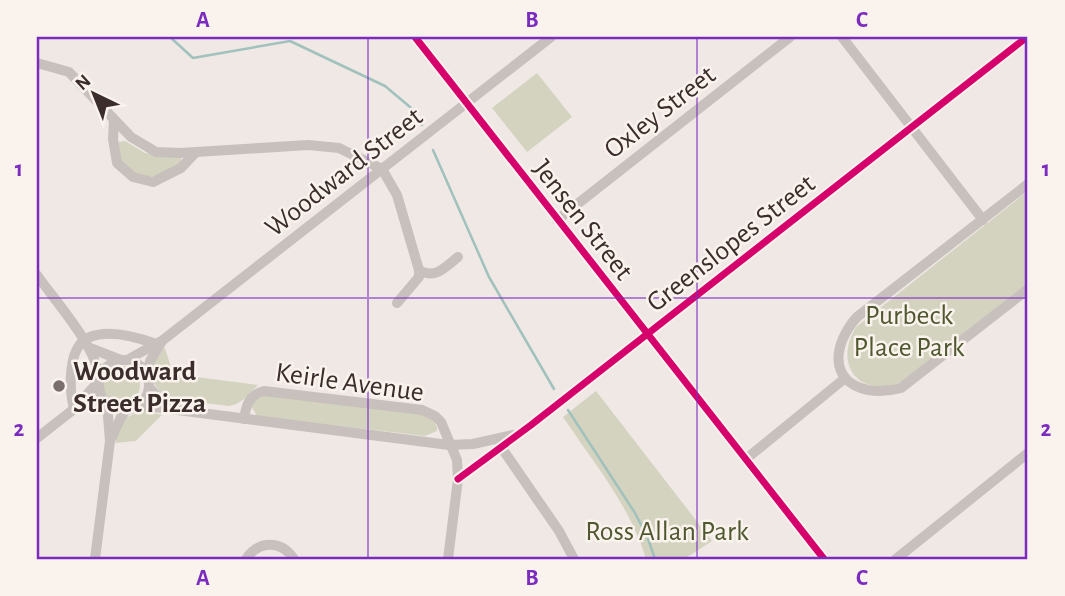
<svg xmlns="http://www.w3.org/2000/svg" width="1065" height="596" font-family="'Alegreya Sans',sans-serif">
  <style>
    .green { fill: #d3d3bf }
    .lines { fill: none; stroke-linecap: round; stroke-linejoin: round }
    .stream { stroke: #a1c1bc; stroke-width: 2.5 }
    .minor { stroke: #c8c0bd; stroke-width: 10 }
    .cycleway-casing { stroke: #faf2ed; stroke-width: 11 }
    .cycleway { stroke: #d6006c; stroke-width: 7 }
    .grid { fill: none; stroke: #7b2cbf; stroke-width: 2; stroke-opacity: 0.55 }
    .poi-dot { fill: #796e6c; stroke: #faf2ed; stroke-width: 2.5 }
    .labels { text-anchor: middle; stroke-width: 5; stroke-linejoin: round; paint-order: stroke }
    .street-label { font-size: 28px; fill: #3a2d2b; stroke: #faf2ed }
    .park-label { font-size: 28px; fill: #4f582f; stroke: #faf2ed }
    .poi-label { font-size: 28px; font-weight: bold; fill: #3a2d2b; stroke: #faf2ed; text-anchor: start }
    .neatline { fill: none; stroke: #7b2cbf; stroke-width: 2.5 }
    .grid-label { font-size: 23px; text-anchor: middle; font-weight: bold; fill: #7b2cbf }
  </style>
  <rect width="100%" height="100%" fill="#efe8e5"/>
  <g class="green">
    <path d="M 537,73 L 572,117 L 527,152 L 492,108 Z"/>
    <path d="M 125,141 L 145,153 L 182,157 L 180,164 C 153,177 153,182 124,168 L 116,147 L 119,142 Z"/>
    <path d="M 1028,191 L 1028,283 L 902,382 C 859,399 833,365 856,327 Z"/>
    <path d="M 165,348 L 173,374 L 258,385 C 249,394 242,404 229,406 L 181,400 L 174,403 C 153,388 137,368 165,348 Z"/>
    <circle cx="121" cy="385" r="19"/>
    <path d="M 596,391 L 712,541 L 684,559 L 646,559 C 631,507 593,462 563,417 Z"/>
    <path d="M 267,394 L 417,413 L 432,419 L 437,427 L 437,431 L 425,436 L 257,416 L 251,406 L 255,400 Z"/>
    <path d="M 143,410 L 162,415 L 136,441 L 115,443 L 121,420 Z"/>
  </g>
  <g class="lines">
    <g class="stream">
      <path d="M 170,37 L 193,58 L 290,41 L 385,86 L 410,107 L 422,125"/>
      <path d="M 433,150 L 489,277 L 554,389"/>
      <path d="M 568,410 L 635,513 L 647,536 L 655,559"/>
    </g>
    <g class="minor">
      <path d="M 415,37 L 824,559"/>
      <path d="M 842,37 L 983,220"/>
      <path d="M 37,63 L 69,72 L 131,137 L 156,152 L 180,153 L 308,145 L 339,148 L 382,169 L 397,195 L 419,270 L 419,277 L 397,303"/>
      <path d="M 114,120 L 113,139 L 117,163 L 133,177 L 153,182 L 181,168 L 196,152"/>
      <path d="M 1028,184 L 857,317 C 835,341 826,381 868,390 C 879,392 890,391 901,388 L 1028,289"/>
      <path d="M 557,220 L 790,37"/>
      <path d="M 419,270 C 435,280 445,267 458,257"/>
      <path d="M 37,275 C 55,301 97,347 99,378"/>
      <path d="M 90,348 L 121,360"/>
      <circle cx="124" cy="385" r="25"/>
      <path d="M 127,360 L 163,340 L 551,37"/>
      <path d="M 147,374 L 150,361 L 161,343"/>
      <path d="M 149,387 L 159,398 L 177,408"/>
      <path d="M 139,405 L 449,445 L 473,444 L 513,435"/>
      <path d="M 74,409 C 69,390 67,345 90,337 C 110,329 137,337 156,344"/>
      <path d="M 244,419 C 246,405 249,395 264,391 L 422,410 L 435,416 L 441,422 L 457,460 L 458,479 L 448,559"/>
      <path d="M 112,437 L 121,417 L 126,410"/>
      <path d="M 37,438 L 74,409 L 98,382"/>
      <path d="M 500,441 L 501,447 L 559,531 L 574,559"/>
      <path d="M 746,459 L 844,379"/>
      <path d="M 458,479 L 531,425 L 1027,37"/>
      <path d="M 95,559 L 110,441 L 107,404"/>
      <path d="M 246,559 C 259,540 281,540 294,559"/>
      <path d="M 896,559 L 1028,453"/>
    </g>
    <defs>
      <g id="cycleway">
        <path d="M 415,37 L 824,559"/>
        <path d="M 458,479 L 531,425 L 1027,37"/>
      </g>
    </defs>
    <use href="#cycleway" class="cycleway-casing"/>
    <use href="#cycleway" class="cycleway"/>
  </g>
  <path class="grid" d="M 368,37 L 368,559M 697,37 L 697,559M 37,298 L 1028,298"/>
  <circle class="poi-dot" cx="59" cy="386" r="7"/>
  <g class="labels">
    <g class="street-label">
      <text transform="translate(659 111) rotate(-38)" y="10">Oxley Street</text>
      <text transform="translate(343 171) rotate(-38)" y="10">Woodward Street</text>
      <text transform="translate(584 219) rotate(52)" y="10">Jensen Street</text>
      <text transform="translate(730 242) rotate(-38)" y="10">Greenslopes Street</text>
      <text transform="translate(350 381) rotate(8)" y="10">Keirle Avenue</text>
    </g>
    <g class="park-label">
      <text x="909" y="324">Purbeck<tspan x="909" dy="32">Place Park</tspan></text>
      <text x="667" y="540">Ross Allan Park</text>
    </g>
    <g class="poi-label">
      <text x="73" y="380">Woodward<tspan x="73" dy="32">Street Pizza</tspan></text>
    </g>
  </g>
  <rect width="1065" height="596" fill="none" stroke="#faf2ed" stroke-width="77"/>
  <g transform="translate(94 94) rotate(317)" stroke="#faf2ed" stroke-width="5" paint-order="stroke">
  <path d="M0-5L12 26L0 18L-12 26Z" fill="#3a2d2b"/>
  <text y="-10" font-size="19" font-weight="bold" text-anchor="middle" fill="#3a2d2b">N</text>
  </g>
  <rect x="38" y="38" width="988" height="520" class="neatline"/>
  <g class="grid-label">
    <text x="203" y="27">A</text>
    <text x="532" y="27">B</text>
    <text x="862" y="27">C</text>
    <text x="19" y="176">1</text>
    <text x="1046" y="176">1</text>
    <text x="19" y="436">2</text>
    <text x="1046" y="436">2</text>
    <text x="203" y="585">A</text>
    <text x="532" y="585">B</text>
    <text x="862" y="585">C</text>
  </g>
</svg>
